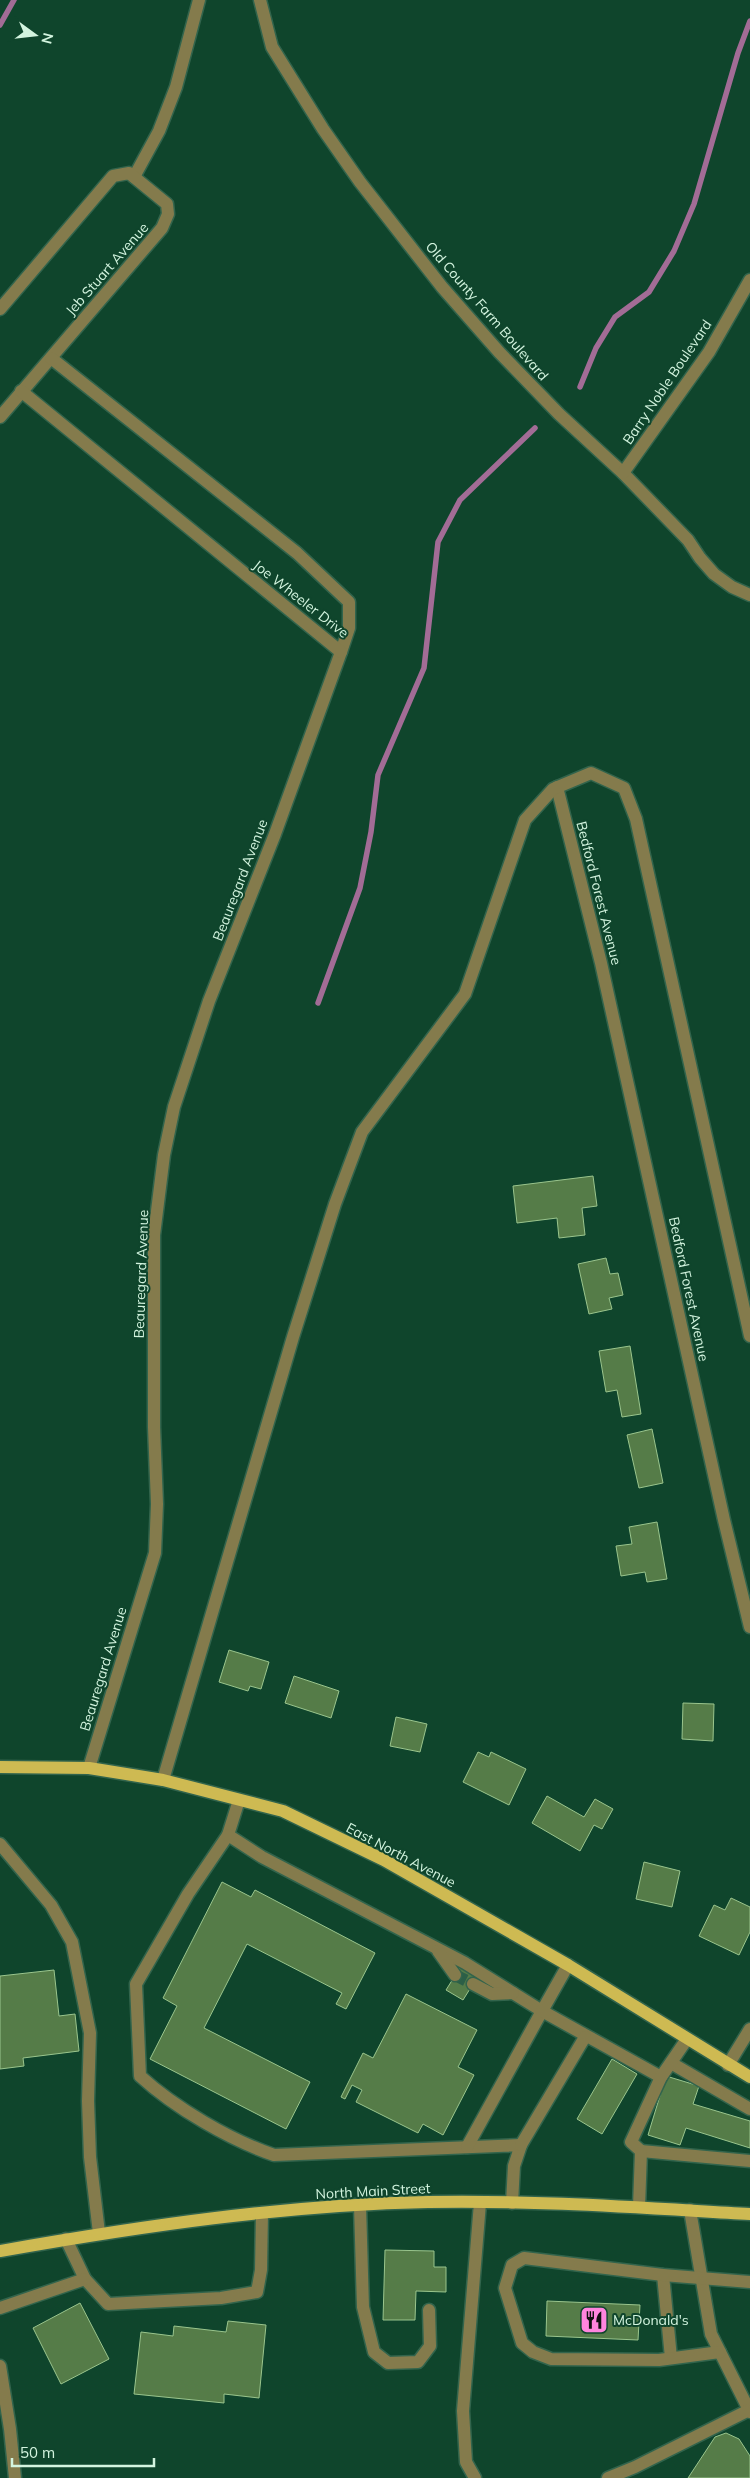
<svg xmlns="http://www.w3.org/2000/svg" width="750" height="2478" font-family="Mulish,sans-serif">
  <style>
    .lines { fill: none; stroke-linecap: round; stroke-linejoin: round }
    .stream { stroke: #a26c96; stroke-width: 5.5 }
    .building { fill: #557c48; stroke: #9ac58d }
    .minor-tunnel { stroke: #2c5f47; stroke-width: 12; stroke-dasharray: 12 6; stroke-linecap: butt }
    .minor-casing { stroke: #32644c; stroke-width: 15 }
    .major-casing { stroke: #32644c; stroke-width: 15 }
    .minor { stroke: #847b4c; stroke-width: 12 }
    .major { stroke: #ceba52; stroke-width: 12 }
    .labels { text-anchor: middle; stroke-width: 4; stroke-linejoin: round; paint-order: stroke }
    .street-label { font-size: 14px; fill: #d3f4df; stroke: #0f452c }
    .poi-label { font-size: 14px; fill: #d3f4df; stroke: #0f452c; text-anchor: start }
  </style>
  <rect width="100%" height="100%" fill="#0f452c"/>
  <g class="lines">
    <g class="stream">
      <path d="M 0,25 L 14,0"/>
      <path d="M 580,387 L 596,348 L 615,317 L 649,292 L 674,251 L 694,204 L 738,53 L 750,21"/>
      <path d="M 318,1003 L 360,888 L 371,832 L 378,775 L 424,668 L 438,542 L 460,500 L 535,428"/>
    </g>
  </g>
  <g class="building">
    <path d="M 593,1176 L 597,1206 L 582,1208 L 585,1235 L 559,1238 L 557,1218 L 517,1223 L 513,1186 Z"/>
    <path d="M 606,1258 L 610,1274 L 618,1273 L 623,1295 L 609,1298 L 612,1309 L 589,1314 L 578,1264 Z"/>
    <path d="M 630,1346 L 641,1414 L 622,1417 L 617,1390 L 606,1392 L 599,1351 Z"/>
    <path d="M 652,1429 L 663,1483 L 639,1488 L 627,1435 Z"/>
    <path d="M 657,1522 L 667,1579 L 647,1582 L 645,1572 L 621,1576 L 616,1546 L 632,1544 L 629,1527 Z"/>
    <path d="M 229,1650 L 269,1662 L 261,1689 L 250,1686 L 248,1691 L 219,1682 Z"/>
    <path d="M 294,1676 L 339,1691 L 331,1718 L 285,1703 Z"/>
    <path d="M 683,1703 L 714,1704 L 713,1741 L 682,1739 Z"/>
    <path d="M 396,1717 L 427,1724 L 420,1752 L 390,1746 Z"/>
    <path d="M 478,1752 L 489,1757 L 491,1752 L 526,1769 L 509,1805 L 463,1782 Z"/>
    <path d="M 547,1796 L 584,1817 L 595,1799 L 613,1809 L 602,1829 L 594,1825 L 580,1851 L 532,1823 Z"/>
    <path d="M 644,1862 L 680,1871 L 672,1907 L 636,1899 Z"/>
    <path d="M 222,1882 L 251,1897 L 255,1890 L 375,1953 L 346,2009 L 336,2004 L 342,1993 L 247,1944 L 204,2028 L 310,2082 L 286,2129 L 150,2059 L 177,2006 L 163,1998 Z"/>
    <path d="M 731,1898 L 750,1907 L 750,1932 L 739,1955 L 699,1936 L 714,1905 L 725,1910 Z"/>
    <path d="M 461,1966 L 478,1976 L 463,2000 L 446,1990 Z"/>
    <path d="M 54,1970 L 59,2016 L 75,2014 L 79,2051 L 23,2058 L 24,2066 L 0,2069 L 0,1976 Z"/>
    <path d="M 406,1994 L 477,2030 L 458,2067 L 474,2075 L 443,2135 L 423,2124 L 418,2133 L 356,2102 L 362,2090 L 352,2085 L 345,2099 L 341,2097 L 363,2053 L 373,2058 Z"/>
    <path d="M 612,2059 L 637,2074 L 602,2134 L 577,2119 Z"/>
    <path d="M 666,2076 L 699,2086 L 693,2104 L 750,2121 L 750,2148 L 686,2128 L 680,2145 L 648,2135 Z"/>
    <path d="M 385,2250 L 434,2251 L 434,2267 L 446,2267 L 446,2292 L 416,2291 L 415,2320 L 383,2320 Z"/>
    <path d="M 547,2301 L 640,2305 L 638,2340 L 546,2336 Z"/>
    <path d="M 80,2303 L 109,2359 L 61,2384 L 33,2328 Z"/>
    <path d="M 228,2321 L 266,2325 L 259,2398 L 224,2394 L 224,2403 L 134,2394 L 141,2332 L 173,2336 L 174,2326 L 226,2332 Z"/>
    <path d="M 726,2433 L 739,2439 L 750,2456 L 750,2478 L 688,2478 L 715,2437 Z"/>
  </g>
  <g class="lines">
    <path class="minor-tunnel" d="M 455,1975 L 473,1984"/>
    <defs>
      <g id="minor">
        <path d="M 260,0 L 272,47 L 323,129 L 360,182 L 442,287 L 499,352 L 559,414 L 623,473 L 688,540 L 700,558 L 714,574 L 732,587 L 750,595"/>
        <path d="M 134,177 L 159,131 L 176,87 L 199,0"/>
        <path d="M 0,309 L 113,176 L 129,173 L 167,204 L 168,214 L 162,228 L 0,417"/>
        <path d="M 51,358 L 297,553 L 349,602 L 349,628 L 341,652 L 275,834 L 209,1001 L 174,1107 L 164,1155 L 154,1235 L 154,1427 L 157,1504 L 155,1553 L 89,1768"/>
        <path d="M 21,391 L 341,652"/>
        <path d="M 623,473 L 709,352 L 750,280"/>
        <path d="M 557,787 L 601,963 L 724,1520 L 750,1627"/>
        <path d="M 163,1780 L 293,1337 L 335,1204 L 362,1132 L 465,994 L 525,820 L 553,789 L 591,773 L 624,788 L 636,819 L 750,1336"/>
        <path d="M 239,1800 L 228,1835 L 188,1894 L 136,1984 L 140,2076 C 175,2108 230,2140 274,2155 L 521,2145 L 514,2166 L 512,2203"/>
        <path d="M 228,1835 L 262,1857 L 465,1963 L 542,2011 L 467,2147"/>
        <path d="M 0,1844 L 51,1905 L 72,1942 L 90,2033 L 88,2101 L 90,2157 L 99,2233"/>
        <path d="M 438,1951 L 455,1975"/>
        <path d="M 568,1965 L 542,2011 L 661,2077"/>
        <path d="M 473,1984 L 492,1994 L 513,1993"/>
        <path d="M 671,2063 L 750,2109"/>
        <path d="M 728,2065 L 750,2029"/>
        <path d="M 521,2145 L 585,2037"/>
        <path d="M 641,2151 L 750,2161"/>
        <path d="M 360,2206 L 363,2307 L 374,2352 L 388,2363 L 418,2362 L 430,2346 L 429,2310"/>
        <path d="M 639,2207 L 641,2151 L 631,2142 L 661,2077 L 687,2039"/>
        <path d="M 690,2210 L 711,2334 L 750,2412"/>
        <path d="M 66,2239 L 85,2279 L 108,2304 L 221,2298 L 257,2292 L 261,2270 L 262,2213"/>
        <path d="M 663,2275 L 671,2358"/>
        <path d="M 0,2308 L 85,2279"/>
        <path d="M 720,2352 L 659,2360 L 551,2359 L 533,2352 L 522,2343 L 505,2288 L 512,2265 L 524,2258 L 663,2275 L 750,2282"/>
        <path d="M 0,2366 L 10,2429 L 15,2478"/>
        <path d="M 475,2478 L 466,2462 L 463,2411 L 480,2203"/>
        <path d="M 608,2478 L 635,2467 L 749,2410"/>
      </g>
      <g id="major">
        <path d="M 0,1767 L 89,1768 L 163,1780 L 283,1811 L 384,1860 L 568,1965 L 750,2077"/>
        <path d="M 0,2251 C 142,2226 284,2205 428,2202 C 536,2200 643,2208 750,2214"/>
      </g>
    </defs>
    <use href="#minor" class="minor-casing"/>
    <use href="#major" class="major-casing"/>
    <use href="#minor" class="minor"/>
    <use href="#major" class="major"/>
  </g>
  <defs>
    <symbol id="restaurant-square" viewBox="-11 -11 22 22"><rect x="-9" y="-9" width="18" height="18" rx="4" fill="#ff85de" stroke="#0f452c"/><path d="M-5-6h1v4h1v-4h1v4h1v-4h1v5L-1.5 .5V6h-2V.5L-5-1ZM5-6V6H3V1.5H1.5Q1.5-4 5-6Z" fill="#111"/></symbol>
  </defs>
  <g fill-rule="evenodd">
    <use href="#restaurant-square" x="578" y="2304" width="32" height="32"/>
  </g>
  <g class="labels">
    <g class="street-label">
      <text transform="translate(107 269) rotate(-49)" y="5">Jeb Stuart Avenue</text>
      <text transform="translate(487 311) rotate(49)" y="5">Old County Farm Boulevard</text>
      <text transform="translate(667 382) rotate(-56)" y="5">Barry Noble Boulevard</text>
      <text transform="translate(301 599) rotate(38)" y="5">Joe Wheeler Drive</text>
      <text transform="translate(240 880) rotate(-69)" y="5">Beauregard Avenue</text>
      <text transform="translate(599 893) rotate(76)" y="5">Bedford Forest Avenue</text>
      <text transform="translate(141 1274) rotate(-88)" y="5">Beauregard Avenue</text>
      <text transform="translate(689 1289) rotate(78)" y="5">Bedford Forest Avenue</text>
      <text transform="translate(103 1669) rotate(-73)" y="5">Beauregard Avenue</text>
      <text transform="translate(401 1855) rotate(28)" y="5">East North Avenue</text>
      <text transform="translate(373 2191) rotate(-3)" y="5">North Main Street</text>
    </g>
    <g class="poi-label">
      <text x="613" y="2325">McDonald's</text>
    </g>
  </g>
  <g transform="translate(35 35) rotate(105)" stroke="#0f452c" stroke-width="4" paint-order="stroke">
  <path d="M0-4L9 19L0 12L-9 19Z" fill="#d3f4df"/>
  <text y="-8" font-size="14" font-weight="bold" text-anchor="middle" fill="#d3f4df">N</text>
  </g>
  <path d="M12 2458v8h142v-8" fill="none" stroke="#d3f4df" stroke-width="2.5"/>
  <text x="20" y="2458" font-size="15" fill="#d3f4df" stroke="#0f452c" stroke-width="4" paint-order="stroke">50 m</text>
</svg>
